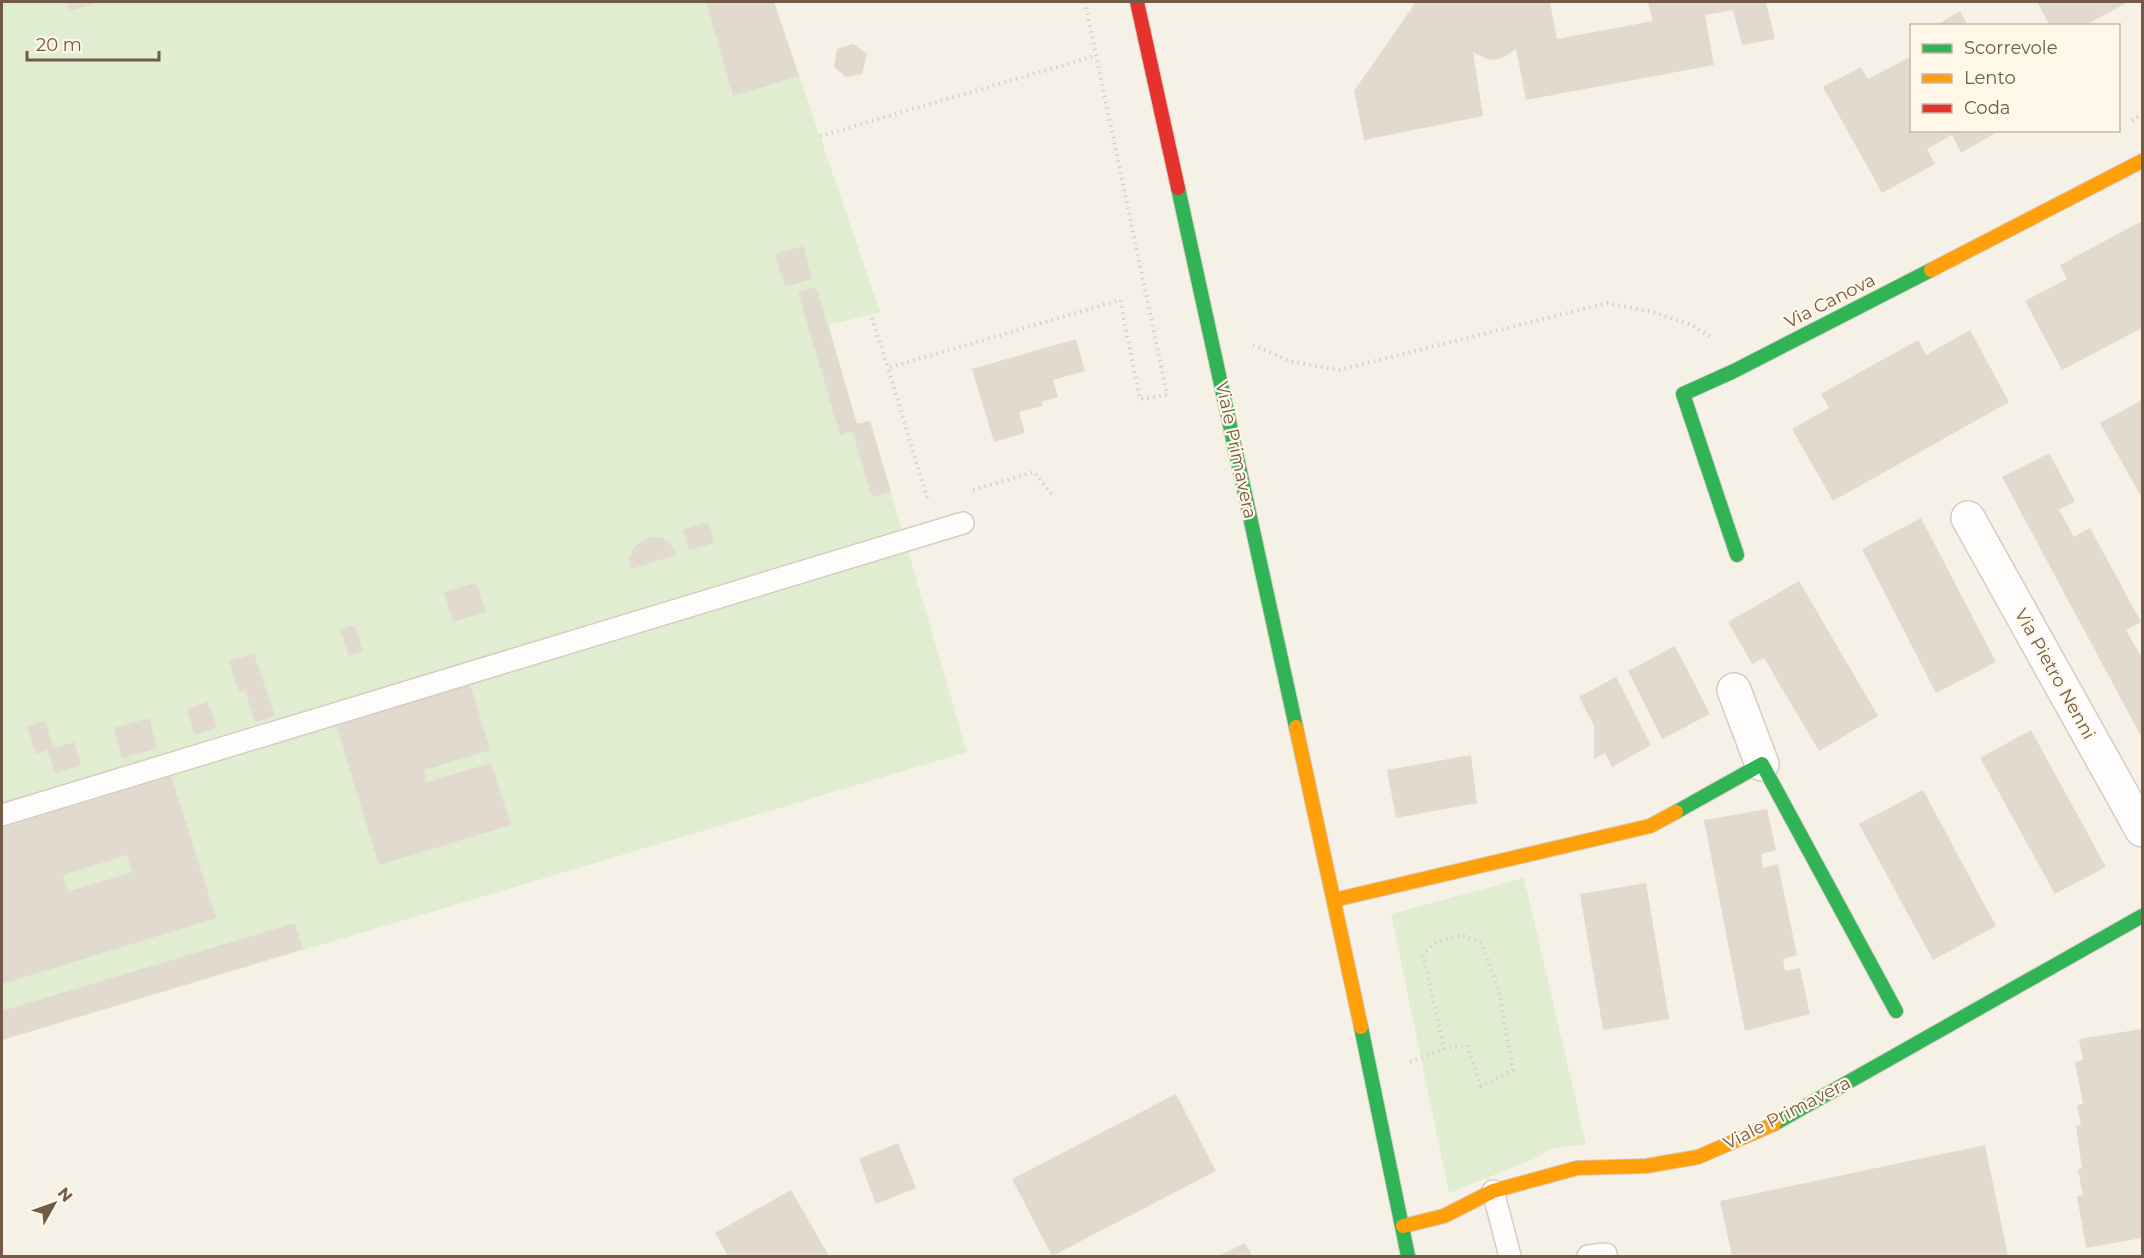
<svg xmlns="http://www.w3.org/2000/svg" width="2144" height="1258" font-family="Montserrat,sans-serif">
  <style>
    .green { fill: #e0edd1 }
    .building { fill: #e2d9cf; fill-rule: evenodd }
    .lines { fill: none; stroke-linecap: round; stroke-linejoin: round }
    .lane-casing { stroke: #d5ccc2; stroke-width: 24 }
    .street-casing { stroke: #d5ccc2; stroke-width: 36 }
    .fast-casing { stroke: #d7cdc3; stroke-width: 16 }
    .slow-casing { stroke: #d7cdc3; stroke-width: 16 }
    .jam-casing { stroke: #d7cdc3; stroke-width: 16 }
    .path { stroke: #d7d0c9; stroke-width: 4; stroke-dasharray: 1.5 4.5; stroke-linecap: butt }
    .lane { stroke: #fefdfb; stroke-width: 21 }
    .street { stroke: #fefdfb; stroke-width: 33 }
    .fast { stroke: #30b455; stroke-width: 14 }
    .slow { stroke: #ff9f0a; stroke-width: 14 }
    .jam { stroke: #e5322d; stroke-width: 14 }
    .labels { text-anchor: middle; stroke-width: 4.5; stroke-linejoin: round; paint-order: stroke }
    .street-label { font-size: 18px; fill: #735a47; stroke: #fff7e7 }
  </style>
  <rect width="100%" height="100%" fill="#f6f1e7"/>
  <g class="green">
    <path d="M 2,2 L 774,2 L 880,312 L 829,325 L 857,424 L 870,421 L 967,752 L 2,1040 Z"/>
    <path d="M 1524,878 L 1586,1144 L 1554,1148 L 1534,1159 L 1449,1193 L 1391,914 Z"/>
  </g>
  <g class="building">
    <path d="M 67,2 L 99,2 L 70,11 Z"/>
    <path d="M 706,2 L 774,2 L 799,76 L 733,96 Z"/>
    <path d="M 1416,2 L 1550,2 L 1557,39 L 1653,21 L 1648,2 L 1766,2 L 1775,39 L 1742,45 L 1733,10 L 1705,15 L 1714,65 L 1526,100 L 1516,49 L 1503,58 L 1494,60 L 1487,59 L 1473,52 L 1483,116 L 1364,140 L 1354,91 Z"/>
    <path d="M 2037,2 L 2128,2 L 2084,26 L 2050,26 Z"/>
    <path d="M 1960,11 L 1968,26 L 1935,26 Z"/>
    <path d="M 853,44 L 867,54 L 862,74 L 846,77 L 834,67 L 837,49 Z"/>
    <path d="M 1912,56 L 1912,130 L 2001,130 L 1961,153 L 1952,135 L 1927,149 L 1935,164 L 1882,193 L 1823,87 L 1861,67 L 1868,79 Z"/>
    <path d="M 2142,221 L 2142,328 L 2062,370 L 2025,301 L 2067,279 L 2060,265 Z"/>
    <path d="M 803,246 L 812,279 L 785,287 L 775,254 Z"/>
    <path d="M 816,287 L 857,424 L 870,421 L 891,492 L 872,497 L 852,431 L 840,435 L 798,292 Z"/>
    <path d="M 1970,330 L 2009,402 L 1833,501 L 1792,429 L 1829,408 L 1821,394 L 1918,340 L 1926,355 Z"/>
    <path d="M 1076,339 L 1085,371 L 1053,380 L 1058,397 L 1041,402 L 1043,406 L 1019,412 L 1025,433 L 994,442 L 972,369 Z"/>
    <path d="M 2142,400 L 2142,498 L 2100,423 Z"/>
    <path d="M 2049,453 L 2075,501 L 2059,510 L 2074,537 L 2090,528 L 2141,622 L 2126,630 L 2140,655 L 2142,653 L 2142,738 L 2002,477 Z"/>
    <path d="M 1921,518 L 1996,662 L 1936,693 L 1862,549 Z"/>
    <path d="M 708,522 L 714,543 L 689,550 L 683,530 Z"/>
    <path d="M 654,537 L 662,538 L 669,542 L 677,555 L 631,569 L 629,560 L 632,550 L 638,544 L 646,539 Z"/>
    <path d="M 1799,581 L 1878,716 L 1819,751 L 1764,658 L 1752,664 L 1728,622 Z"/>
    <path d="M 476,583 L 486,612 L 453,622 L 444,592 Z"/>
    <path d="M 355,625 L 363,652 L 349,656 L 340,630 Z"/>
    <path d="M 1675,646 L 1710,714 L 1662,739 L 1628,671 Z"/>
    <path d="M 254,654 L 275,716 L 255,722 L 245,690 L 239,692 L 229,661 Z"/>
    <path d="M 1616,677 L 1651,745 L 1612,767 L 1605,753 L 1594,759 L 1594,726 L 1579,697 Z"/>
    <path d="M 470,684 L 490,750 L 424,770 L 427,782 L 491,763 L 511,825 L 379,865 L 336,724 Z"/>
    <path d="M 208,702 L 217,728 L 195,735 L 187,709 Z"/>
    <path d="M 149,718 L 157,748 L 122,758 L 114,728 Z"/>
    <path d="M 45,721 L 53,748 L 74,742 L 81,765 L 55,773 L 48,750 L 36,754 L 27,726 Z"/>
    <path d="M 2031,730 L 2106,867 L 2055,894 L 1980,758 Z"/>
    <path d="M 1471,755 L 1477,803 L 1396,818 L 1387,770 Z"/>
    <path d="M 171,776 L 216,918 L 2,984 L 2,828 ZM 127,855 L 132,872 L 68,892 L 63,875 Z"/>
    <path d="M 1923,790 L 1996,926 L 1933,960 L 1859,824 Z"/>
    <path d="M 1767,809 L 1776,850 L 1761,854 L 1763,868 L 1778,864 L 1797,955 L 1783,959 L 1785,971 L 1800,968 L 1810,1014 L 1745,1031 L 1704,820 Z"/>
    <path d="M 1646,883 L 1669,1019 L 1603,1030 L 1580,894 Z"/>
    <path d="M 295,923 L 303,949 L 2,1040 L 2,1011 Z"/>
    <path d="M 2142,1029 L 2142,1238 L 2086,1248 L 2077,1196 L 2083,1195 L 2078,1170 L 2082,1168 L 2076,1126 L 2081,1124 L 2077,1105 L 2083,1104 L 2075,1062 L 2083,1060 L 2079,1039 Z"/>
    <path d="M 1176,1094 L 1216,1171 L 1052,1256 L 1012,1179 Z"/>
    <path d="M 898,1143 L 916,1188 L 876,1204 L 859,1159 Z"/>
    <path d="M 1985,1145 L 2008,1256 L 1732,1256 L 1720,1201 Z"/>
    <path d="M 791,1190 L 829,1256 L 728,1256 L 715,1233 Z"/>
    <path d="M 1245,1243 L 1252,1256 L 1218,1256 Z"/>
  </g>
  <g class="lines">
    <defs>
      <g id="lane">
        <path d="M 2,815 L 963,523"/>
        <path d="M 1493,1191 L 1510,1256"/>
        <path d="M 1588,1256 L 1606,1254 L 1606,1256"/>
      </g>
      <g id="street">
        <path d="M 1968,518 L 2142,830"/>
        <path d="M 1734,690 L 1762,764"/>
      </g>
      <g id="fast">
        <path d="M 1178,188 L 1296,727"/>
        <path d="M 1737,555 L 1683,394 L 1734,371 L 1931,270"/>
        <path d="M 1676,812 L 1762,764 L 1896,1011"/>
        <path d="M 1361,1027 L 1408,1256"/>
        <path d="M 1774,1124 L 2142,916"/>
      </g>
      <g id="slow">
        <path d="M 1931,270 L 2142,161"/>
        <path d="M 1296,727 L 1361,1027"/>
        <path d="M 1334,900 L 1650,826 L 1676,812"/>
        <path d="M 1403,1226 L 1444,1216 L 1493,1191 L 1577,1168 L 1646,1166 L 1698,1157 L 1774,1124"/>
      </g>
      <path id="jam" d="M 1137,2 L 1178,188"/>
    </defs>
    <use href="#lane" class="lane-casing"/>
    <use href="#street" class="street-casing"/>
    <use href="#fast" class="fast-casing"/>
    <use href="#slow" class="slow-casing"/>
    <use href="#jam" class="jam-casing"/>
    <g class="path">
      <path d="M 2132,121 L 2142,114"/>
      <path d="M 820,136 L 1095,56"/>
      <path d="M 872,318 L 888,368"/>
      <path d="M 1253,345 L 1293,362 L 1339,370 L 1607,303 L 1653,312 L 1692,325 L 1712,338"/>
      <path d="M 973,490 L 1034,472 L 1053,496"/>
      <path d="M 927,498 L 888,368 L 1120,300 L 1140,399 L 1167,395 L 1085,2"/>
      <path d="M 1410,1062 L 1444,1049 L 1467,1045 L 1481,1086 L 1513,1070 L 1499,992 L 1481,943 L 1461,935 L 1436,942 L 1423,954 L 1444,1049"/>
    </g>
    <use href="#lane" class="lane"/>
    <use href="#street" class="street"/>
    <use href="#fast" class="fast"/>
    <use href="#slow" class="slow"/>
    <use href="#jam" class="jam"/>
  </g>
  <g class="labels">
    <g class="street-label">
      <text transform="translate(1830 301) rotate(-27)" y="6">Via Canova</text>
      <text transform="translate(1236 450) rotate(78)" y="6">Viale Primavera</text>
      <text transform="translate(2055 674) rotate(61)" y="6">Via Pietro Nenni</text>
      <text transform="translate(1787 1113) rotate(-27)" y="6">Viale Primavera</text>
    </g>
  </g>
  <rect width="2144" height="1258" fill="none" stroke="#735a47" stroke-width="6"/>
  <rect x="1910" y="24" width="210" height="108" fill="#fff7e7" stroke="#c7b8a7" stroke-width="1.5"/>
  <rect x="1922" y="44" width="30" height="9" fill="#30b455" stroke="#c7b8a7" stroke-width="1.5"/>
  <text x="1964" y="54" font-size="18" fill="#735a47">Scorrevole</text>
  <rect x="1922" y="74" width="30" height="9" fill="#ff9f0a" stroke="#c7b8a7" stroke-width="1.5"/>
  <text x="1964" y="84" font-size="18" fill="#735a47">Lento</text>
  <rect x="1922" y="104" width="30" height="9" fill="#e5322d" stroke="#c7b8a7" stroke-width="1.5"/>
  <text x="1964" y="114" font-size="18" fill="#735a47">Coda</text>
  <g transform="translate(54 1204) rotate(50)" stroke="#fff7e7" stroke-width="4.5" paint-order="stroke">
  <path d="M0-4.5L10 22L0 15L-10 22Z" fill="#735a47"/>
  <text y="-9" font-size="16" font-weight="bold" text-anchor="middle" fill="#735a47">N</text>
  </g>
  <path d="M27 51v9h132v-9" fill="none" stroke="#735a47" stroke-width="3"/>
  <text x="36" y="51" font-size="18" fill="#735a47" stroke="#fff7e7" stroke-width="4.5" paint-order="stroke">20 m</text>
</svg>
